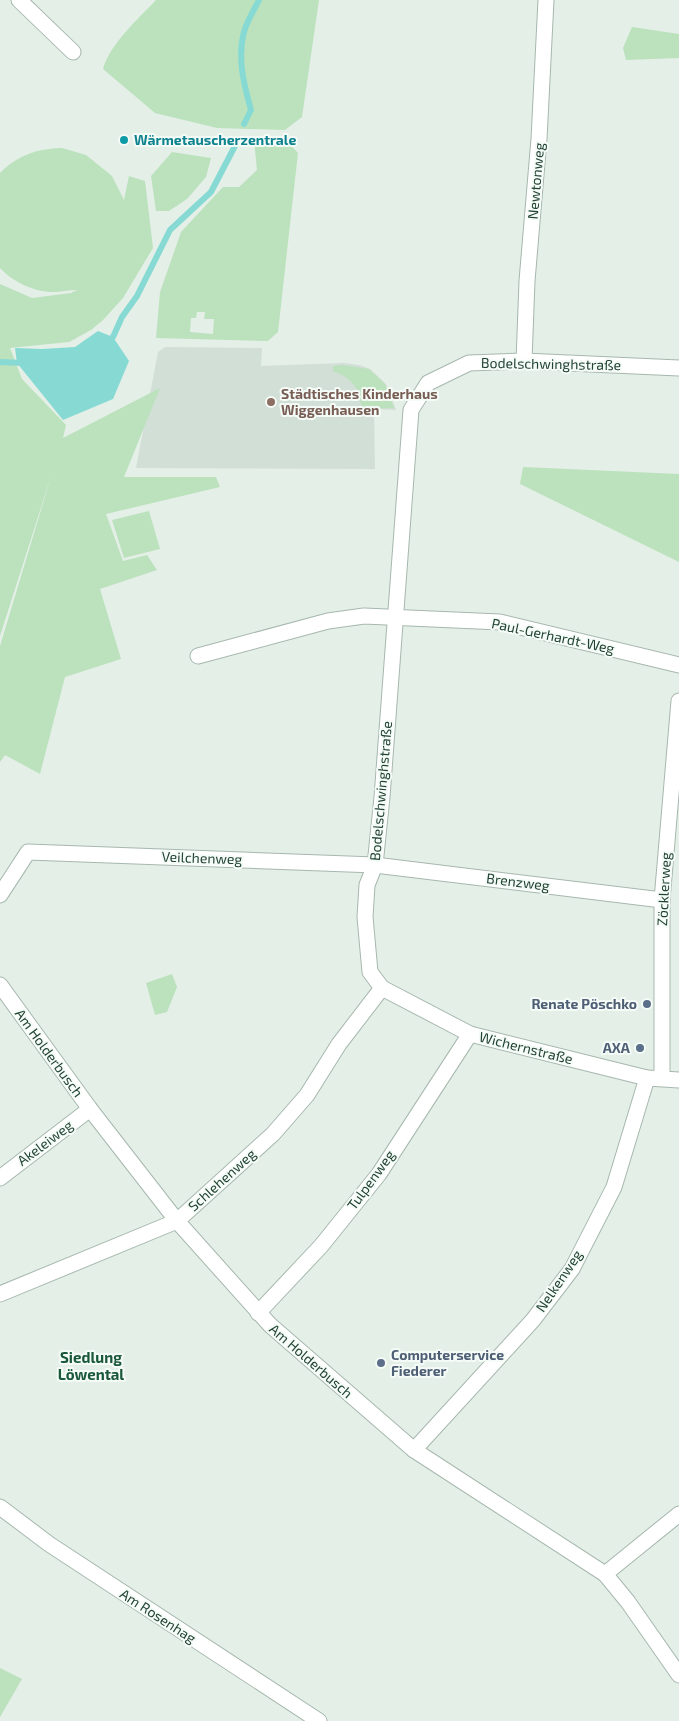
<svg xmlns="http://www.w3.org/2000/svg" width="679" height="1721" font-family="'Exo 2',sans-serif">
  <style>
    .built { fill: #d2dfd6 }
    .green { fill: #bbe2bc; fill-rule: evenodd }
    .water { fill: #87dad3 }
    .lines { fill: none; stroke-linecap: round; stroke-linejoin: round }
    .stream { stroke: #87dad3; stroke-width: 6 }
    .minor-casing { stroke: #a6b8ae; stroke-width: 17 }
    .minor { stroke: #fff; stroke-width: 15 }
    .culture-dot { fill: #0f9aa8; stroke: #f5fbf7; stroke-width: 2 }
    .education-dot { fill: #8d6e63; stroke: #f5fbf7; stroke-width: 2 }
    .service-dot { fill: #5c6f8a; stroke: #f5fbf7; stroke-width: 2 }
    .labels { text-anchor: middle; stroke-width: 4; stroke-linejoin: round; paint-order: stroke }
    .culture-label { font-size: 14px; font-weight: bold; fill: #0d838f; stroke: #f5fbf7; text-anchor: start }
    .street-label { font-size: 14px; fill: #214332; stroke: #f5fbf7 }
    .education-label { font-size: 14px; font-weight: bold; fill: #785e54; stroke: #f5fbf7; text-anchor: start }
    .service-label { font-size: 14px; font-weight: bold; fill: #4e5e75; stroke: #f5fbf7; text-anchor: end }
    .neighbourhood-label { font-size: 15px; font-weight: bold; fill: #1a583a; stroke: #f5fbf7 }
  </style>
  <rect width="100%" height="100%" fill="#e4efe8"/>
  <path class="built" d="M 165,347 L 262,348 L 261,366 L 344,363 L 359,365 L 370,369 L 386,384 L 396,410 L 374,409 L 375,469 L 136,468 L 158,352 Z"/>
  <g class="green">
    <path d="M 156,0 L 319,0 L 302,117 L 285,130 L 217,128 L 155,113 L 103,69 C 110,44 138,19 156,0 Z"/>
    <path d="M 632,27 L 679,34 L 679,58 L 626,60 L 623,48 Z"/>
    <path d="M 254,140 L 286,140 L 298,153 L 278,332 L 268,341 L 156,338 L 160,292 L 181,232 L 223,187 L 239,187 L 257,170 ZM 197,312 L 205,312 L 204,319 L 214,319 L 213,334 L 190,332 L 191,318 L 196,318 Z"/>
    <path d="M 62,148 L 86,155 L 112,176 L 124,200 L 129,176 L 145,181 L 153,248 L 123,298 L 103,320 L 91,330 L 69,342 L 10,348 L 22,379 L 66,425 L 63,438 L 160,388 L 124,477 L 216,477 L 220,487 L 106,514 L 123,561 L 147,555 L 157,570 L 100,589 L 121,659 L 65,677 L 40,774 L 5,755 L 0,762 L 0,646 L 53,470 L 0,636 L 0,284 L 32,298 L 71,293 L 77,290 C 69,290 61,292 53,292 C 34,292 13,282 0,268 L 0,173 C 18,155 36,149 62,148 Z"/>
    <path d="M 172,152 L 211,158 L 206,177 L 187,199 L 169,211 L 156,211 L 151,176 Z"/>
    <path d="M 342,365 L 369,369 L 385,384 L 394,408 L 362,409 C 359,388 354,379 333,371 L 333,366 Z"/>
    <path d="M 523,467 L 679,474 L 679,562 L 520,484 Z"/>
    <path d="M 149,511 L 160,549 L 124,558 L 112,520 Z"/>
    <path d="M 172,974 L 177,987 L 167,1012 L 155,1015 L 146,983 Z"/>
    <path d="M 0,1668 L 22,1679 L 0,1717 Z"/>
  </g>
  <path class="water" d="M 98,331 L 113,337 L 129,361 L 113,399 L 63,420 L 17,363 L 15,348 L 42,349 L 75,347 Z"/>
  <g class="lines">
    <g class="stream">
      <path d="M 244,124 L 251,110 C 244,85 237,58 244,32 C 247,21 254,10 259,0"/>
      <path d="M 108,341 L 113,337 L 122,317 L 137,296 L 170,230 L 211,192 L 236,144"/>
      <path d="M 0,362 L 24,363"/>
    </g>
    <defs>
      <g id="minor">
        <path d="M 19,0 L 73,52"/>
        <path d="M 524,361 L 527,281 L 539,139 L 546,0"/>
        <path d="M 679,368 L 524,361 L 469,363 L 428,383 L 411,410 L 382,797 L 375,865 L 367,885 L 365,917 L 370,972 L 382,988 L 470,1034 L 647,1078 L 679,1080"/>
        <path d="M 198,656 L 328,621 L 364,616 L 500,622 L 679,665"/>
        <path d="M 0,895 L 28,852 L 375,865 L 662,900"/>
        <path d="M 0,985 L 90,1109 L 177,1221 L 270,1325 L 414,1450 L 605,1574 L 628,1602 L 679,1675"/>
        <path d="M 662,1078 L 662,900 L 679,701"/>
        <path d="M 0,1178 L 90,1109"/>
        <path d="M 0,1294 L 177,1221 L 273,1134 L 307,1095 L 339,1044 L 382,988"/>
        <path d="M 258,1313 L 321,1246 L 379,1174 L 470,1034"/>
        <path d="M 414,1450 L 533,1320 L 572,1269 L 614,1187 L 647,1078"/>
        <path d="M 0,1507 L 49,1544 L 319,1721"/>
        <path d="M 605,1574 L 679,1514"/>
      </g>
    </defs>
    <use href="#minor" class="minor-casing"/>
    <use href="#minor" class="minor"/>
  </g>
  <circle class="culture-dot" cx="124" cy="140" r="5"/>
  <circle class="education-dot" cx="271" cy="402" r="5"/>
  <g class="service-dot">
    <circle cx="647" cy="1004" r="5"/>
    <circle cx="640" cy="1048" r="5"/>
    <circle cx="381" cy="1363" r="5"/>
  </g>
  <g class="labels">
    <g class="culture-label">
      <text x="134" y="145">Wärmetauscherzentrale</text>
    </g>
    <g class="street-label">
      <text transform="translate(536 181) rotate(-85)" y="5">Newtonweg</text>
      <text transform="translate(551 364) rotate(1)" y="5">Bodelschwinghstraße</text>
      <text transform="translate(553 636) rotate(12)" y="5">Paul-Gerhardt-Weg</text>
      <text transform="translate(381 791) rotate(-85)" y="5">Bodelschwinghstraße</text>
      <text transform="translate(202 858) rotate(2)" y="5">Veilchenweg</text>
      <text transform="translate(518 882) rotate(7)" y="5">Brenzweg</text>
      <text transform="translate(664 889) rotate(-87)" y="5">Zöcklerweg</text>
      <text transform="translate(526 1048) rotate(14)" y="5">Wichernstraße</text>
      <text transform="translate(49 1053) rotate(54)" y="5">Am Holderbusch</text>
      <text transform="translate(45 1143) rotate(-37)" y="5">Akeleiweg</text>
      <text transform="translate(222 1180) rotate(-42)" y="5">Schlehenweg</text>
      <text transform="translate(371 1180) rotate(-54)" y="5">Tulpenweg</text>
      <text transform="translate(559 1281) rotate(-56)" y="5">Nelkenweg</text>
      <text transform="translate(311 1361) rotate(41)" y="5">Am Holderbusch</text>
      <text transform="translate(158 1616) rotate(33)" y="5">Am Rosenhag</text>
    </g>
    <g class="education-label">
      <text x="281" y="399">Städtisches Kinderhaus<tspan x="281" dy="16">Wiggenhausen</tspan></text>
    </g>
    <g class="service-label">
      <text x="637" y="1009">Renate Pöschko</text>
      <text x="630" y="1053">AXA</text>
      <text x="391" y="1360" text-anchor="start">Computerservice<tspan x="391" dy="16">Fiederer</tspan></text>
    </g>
    <g class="neighbourhood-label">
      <text x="91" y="1363">Siedlung<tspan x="91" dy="17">Löwental</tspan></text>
    </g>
  </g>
</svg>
